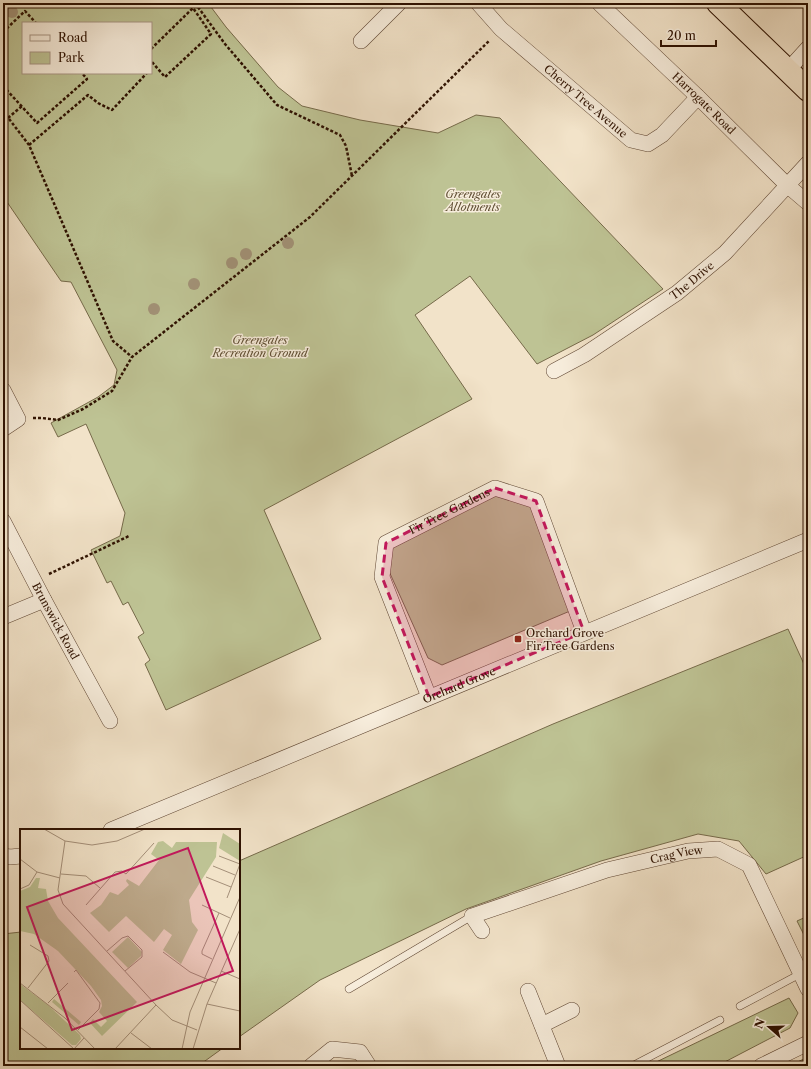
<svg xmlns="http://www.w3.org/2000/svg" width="811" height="1069" font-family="'Libre Caslon Text',serif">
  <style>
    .green { fill: #bec394; stroke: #766a4a; fill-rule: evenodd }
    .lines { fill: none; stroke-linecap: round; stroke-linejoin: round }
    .lane-casing { stroke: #5f4633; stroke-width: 8 }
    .street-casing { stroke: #5f4633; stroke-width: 16 }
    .highway-casing { stroke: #2e1101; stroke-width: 24 }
    .path { stroke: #2e1101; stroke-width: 2.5; stroke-dasharray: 3 2; stroke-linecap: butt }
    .lane { stroke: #f7eddc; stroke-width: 7 }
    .street { stroke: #f7eddc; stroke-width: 15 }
    .highway { stroke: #f2e3c9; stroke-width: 22 }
    .tree { fill: #a29277 }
    .marked { fill: #c2185b; fill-opacity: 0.2; stroke: #c2185b; stroke-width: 3; stroke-dasharray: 8 5; stroke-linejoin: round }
    .poi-dot { fill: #8f2418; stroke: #f7eddc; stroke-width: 1.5 }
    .labels { text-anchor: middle; stroke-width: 3; stroke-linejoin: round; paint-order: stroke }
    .street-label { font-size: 11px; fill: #2e1101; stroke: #f7eddc }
    .park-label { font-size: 11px; font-style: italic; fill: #604f34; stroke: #f7eddc }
    .poi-label { font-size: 11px; fill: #2e1101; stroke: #f7eddc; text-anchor: start }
    .inset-road { fill: none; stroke: #a48f79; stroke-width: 1 }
    .view { fill: #c2185b; fill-opacity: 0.15; stroke: #c2185b; stroke-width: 2 }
    .inset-edge { fill: none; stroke: #2e1101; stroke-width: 2 }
  </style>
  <rect width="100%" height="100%" fill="#f2e3c9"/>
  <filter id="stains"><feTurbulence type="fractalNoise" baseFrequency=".005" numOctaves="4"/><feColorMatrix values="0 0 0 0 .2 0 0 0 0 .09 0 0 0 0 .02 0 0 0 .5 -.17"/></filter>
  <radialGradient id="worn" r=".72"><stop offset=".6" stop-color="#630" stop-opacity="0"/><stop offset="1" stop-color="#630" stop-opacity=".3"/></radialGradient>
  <g class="green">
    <path d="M 3,3 L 208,3 L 226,27 L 278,87 L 302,106 L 360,120 L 438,133 L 476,115 L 500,118 L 663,289 L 593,335 L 537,364 L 470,276 L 415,315 L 472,399 L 264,510 L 321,639 L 166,710 L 145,664 L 150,660 L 138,637 L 144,633 L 128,602 L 123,605 L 111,581 L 107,583 L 91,550 L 120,536 L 125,513 L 86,424 L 58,437 L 51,423 L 98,397 L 114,385 L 117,370 L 71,282 L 61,281 L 5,199 L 3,200 ZM 23,23 L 151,23 L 151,73 L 23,73 Z"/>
    <path d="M 506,491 L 530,505 L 570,611 L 442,665 L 428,658 L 388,569 L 390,545 Z"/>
    <path d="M 788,629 L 808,673 L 808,855 L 766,874 L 739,841 L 698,834 L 601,861 L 466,909 L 320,980 L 239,1037 L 239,861 L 553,724 Z"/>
    <path d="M 808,916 L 808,943 L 797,921 Z"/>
    <path d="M 21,932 L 21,1048 L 223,1048 L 198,1066 L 3,1066 L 3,934 Z"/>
    <path d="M 789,998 L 798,1013 L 790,1028 L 717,1066 L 648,1066 Z"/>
    <path d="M 808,1057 L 808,1066 L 789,1066 Z"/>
  </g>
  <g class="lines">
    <defs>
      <g id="lane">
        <path d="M 349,989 L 472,916"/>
        <path d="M 740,1006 L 800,974"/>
        <path d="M 632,1066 L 720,1020"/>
      </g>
      <g id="street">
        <path id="s1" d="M 478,3 L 501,29 L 631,140 L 648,144 L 662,135 L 698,97"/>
        <path id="s2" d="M 599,3 L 698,97 L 787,185 L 808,203"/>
        <path d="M 361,41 L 399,3"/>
        <path d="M 788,70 L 808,48"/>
        <path id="s3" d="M 554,371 L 584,355 L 677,293 L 725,253 L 808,163"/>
        <path d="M 3,390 L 18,419 L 3,429"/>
        <path id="s4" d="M 3,521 L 44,600 L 110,721"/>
        <path d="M 3,617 L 44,600"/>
        <path id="s5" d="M 429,697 L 382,577 L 386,543 L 495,488 L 536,501 L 584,632"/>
        <path id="s6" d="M 111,830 L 808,540"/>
        <path d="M 3,856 L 10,857 L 21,856"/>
        <path id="s7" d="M 482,931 L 472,916 L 607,870 L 688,851 L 718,849 L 749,865 L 808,989"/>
        <path d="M 528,991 L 558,1066"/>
        <path d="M 542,1025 L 572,1010"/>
        <path d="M 311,1066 L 332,1049 L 360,1052 L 369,1066"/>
        <path d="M 761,1066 L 808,1043"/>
      </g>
      <path id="highway" d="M 718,3 L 808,90"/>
    </defs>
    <use href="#lane" class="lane-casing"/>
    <use href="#street" class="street-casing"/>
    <use href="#highway" class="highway-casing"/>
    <g class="path">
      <path d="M 195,3 L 225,44 L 277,105 L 340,135 L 346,146 L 352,176"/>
      <path d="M 3,32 L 25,11 L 36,23"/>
      <path d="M 151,49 L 193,8 L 211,34 L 165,77 L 151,61"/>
      <path d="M 3,86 L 37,123 L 87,79 L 82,73"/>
      <path d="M 3,111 L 29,145 L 113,341 L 132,357"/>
      <path d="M 8,118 L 22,106"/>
      <path d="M 29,145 L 88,95 L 98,103 L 112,110 L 147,73"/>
      <path d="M 33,418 L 42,418 L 58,420 L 83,409 L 112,391 L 132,357 L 310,217 L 490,40"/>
      <path d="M 49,574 L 129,536"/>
    </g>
    <use href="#lane" class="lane"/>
    <use href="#street" class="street"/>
    <use href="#highway" class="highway"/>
  </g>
  <g class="tree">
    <circle cx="12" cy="12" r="6"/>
    <circle cx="288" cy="243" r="6"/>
    <circle cx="246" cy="254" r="6"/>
    <circle cx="232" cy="263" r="6"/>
    <circle cx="194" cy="284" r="6"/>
    <circle cx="154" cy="309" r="6"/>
  </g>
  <path class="marked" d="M 495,488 L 536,501 L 584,632 L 429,697 L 382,577 L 386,543 Z"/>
  <rect class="poi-dot" x="514" y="635" width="8" height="8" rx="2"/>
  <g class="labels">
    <g class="street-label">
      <text dy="4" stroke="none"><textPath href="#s1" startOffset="146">Cherry Tree Avenue</textPath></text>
      <text dy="4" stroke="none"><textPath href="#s2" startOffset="145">Harrogate Road</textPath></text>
      <text dy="4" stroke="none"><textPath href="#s3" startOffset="165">The Drive</textPath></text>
      <text dy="4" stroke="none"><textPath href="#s5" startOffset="234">Fir Tree Gardens</textPath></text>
      <text dy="4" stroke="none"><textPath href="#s4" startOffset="113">Brunswick Road</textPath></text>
      <text dy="4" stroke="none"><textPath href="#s6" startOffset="377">Orchard Grove</textPath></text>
      <text dy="4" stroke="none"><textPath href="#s7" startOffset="232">Crag View</textPath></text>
    </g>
    <g class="park-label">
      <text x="473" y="198">Greengates<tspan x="473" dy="13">Allotments</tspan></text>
      <text x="260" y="344">Greengates<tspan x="260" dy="13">Recreation Ground</tspan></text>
    </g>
    <g class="poi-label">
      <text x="526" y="637">Orchard Grove<tspan x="526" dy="13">Fir Tree Gardens</tspan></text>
    </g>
  </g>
  <g transform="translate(20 829)">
    <rect width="220" height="220" fill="#f2e3c9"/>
    <path d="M 203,4 L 220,15 L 220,32 L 199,19 ZM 143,12 L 152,19 L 156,13 L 197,13 L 196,28 L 169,71 L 172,93 L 178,101 L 161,135 L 143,121 L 152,106 L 144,100 L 134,113 L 106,87 L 89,103 L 70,84 L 81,76 L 90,63 L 98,66 L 109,56 L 106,52 L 107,50 L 119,57 L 139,31 L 131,25 L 138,13 ZM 16,49 L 20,49 L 18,59 L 26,60 L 28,72 L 38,89 L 117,173 L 82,207 L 70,194 L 73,190 L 81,198 L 87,192 L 79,183 L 82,177 L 81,171 L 71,157 L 38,122 L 14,105 L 0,102 L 0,62 L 10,58 ZM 108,108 L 122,123 L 121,127 L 108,139 L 92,123 ZM 0,155 L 28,176 L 60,206 L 61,210 L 56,216 L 52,216 L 0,171 ZM 34,170 L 61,193 L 59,196 L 32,173 Z" fill="#bec394"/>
    <path class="inset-road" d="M 24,0 L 45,12 L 72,16 L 97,12 L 125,0M 45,12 L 38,61 L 43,75 L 136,176 L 152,191 L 177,201M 199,27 L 220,35M 0,30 L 17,43 L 40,49M 193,37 L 215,46M 41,45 L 66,47 L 80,59M 186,48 L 211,58M 0,60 L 9,56 L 17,43M 207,69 L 220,35M 66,76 L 95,43 L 102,42 L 106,45 L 134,14M 182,76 L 210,89M 87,122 L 102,109 L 108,107 L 122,121 L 122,128 L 105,142M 143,123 L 170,143 L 196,154M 192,130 L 182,125 L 182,122 L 199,84M 201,142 L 220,150M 54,143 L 56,141 L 80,174 L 79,180 L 58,201M 0,154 L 45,189 L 75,220M 8,159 L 29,132 L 28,127 L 10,116M 0,171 L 54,220M 28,174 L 48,154M 187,175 L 220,182M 0,198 L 28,220M 111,204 L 132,220M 54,220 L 64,209M 95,220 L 136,176M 162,220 L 170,183 L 220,68M 173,220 L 187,175 L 220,100"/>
    <path class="view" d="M 168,19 L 213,142 L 52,201 L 7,78 Z"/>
    <rect width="220" height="220" class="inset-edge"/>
  </g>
  <rect width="811" height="1069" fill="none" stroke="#f2e3c9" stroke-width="16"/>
  <rect x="4" y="4" width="803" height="1061" fill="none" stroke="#2e1101" stroke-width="2"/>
  <rect x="8" y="8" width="795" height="1053" fill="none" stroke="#2e1101"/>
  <rect x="22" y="22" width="130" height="52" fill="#f7eddc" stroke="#a79584"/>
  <rect x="30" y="35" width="20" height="6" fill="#f7eddc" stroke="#a79584"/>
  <text x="58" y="42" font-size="12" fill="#2e1101">Road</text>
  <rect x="30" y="52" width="20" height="12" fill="#bec394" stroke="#a79584"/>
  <text x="58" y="62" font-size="12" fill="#2e1101">Park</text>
  <g transform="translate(769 1027) rotate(290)" stroke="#f7eddc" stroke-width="3" paint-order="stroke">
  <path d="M0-3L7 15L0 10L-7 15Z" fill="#2e1101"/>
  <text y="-6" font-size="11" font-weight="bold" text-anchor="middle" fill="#2e1101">N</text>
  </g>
  <path d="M661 40v6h55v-6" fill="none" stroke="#2e1101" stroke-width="2"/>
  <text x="667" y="40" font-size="12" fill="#2e1101" stroke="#f7eddc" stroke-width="3" paint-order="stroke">20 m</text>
  <rect width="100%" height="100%" filter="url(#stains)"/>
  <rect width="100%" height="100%" fill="url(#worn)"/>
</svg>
